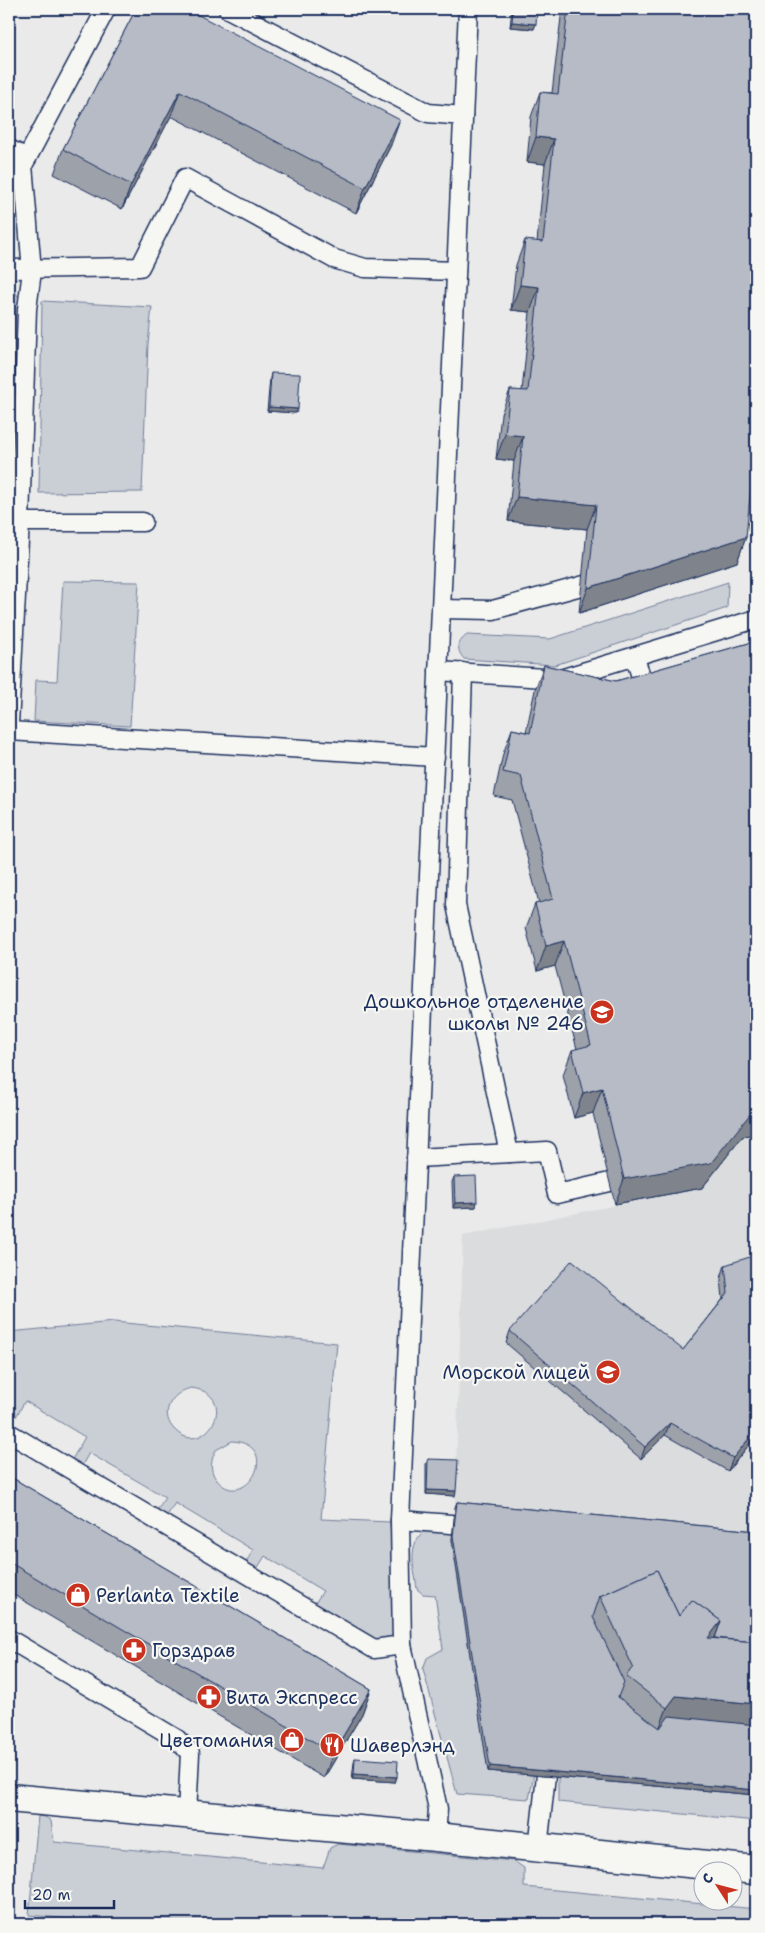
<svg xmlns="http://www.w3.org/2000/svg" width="765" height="1933" font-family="'Shantell Sans',sans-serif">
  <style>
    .built { fill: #dadcde }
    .green { fill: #caced5; stroke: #727e9a; fill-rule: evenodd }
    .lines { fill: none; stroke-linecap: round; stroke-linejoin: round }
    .service-casing { stroke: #1b2f5e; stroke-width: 21 }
    .minor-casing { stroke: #1b2f5e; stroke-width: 31 }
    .service { stroke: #f6f6f2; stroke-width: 18 }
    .minor { stroke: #f6f6f2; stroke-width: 28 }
    .wall { fill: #9da1aa; stroke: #1b2f5e }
    .shaded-wall { fill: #7f838b; stroke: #1b2f5e }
    .building { fill: #b6bbc6; stroke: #1b2f5e }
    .labels { text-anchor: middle; stroke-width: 4.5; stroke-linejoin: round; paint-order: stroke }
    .poi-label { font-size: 19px; fill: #1b2f5e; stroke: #f6f6f2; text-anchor: start }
  </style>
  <rect width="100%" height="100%" fill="#e9eae9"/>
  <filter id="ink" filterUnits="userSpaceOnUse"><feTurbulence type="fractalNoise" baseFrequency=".02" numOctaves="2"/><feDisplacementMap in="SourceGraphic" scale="10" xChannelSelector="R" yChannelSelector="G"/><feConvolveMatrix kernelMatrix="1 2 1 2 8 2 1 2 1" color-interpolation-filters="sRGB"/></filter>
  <g filter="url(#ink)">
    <path class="built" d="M 756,1133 L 756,1536 L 455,1507 L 463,1236 L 701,1188 L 742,1137 Z"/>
    <g class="green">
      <path d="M 9,292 L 15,292 L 27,309 L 9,720 Z"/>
      <path d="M 42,301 L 152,307 L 148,344 L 142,492 L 39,493 Z"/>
      <path d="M 63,581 L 139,582 L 130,726 L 34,721 L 36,680 L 57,681 Z"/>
      <path d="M 728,582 L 727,608 L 555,665 L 464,659 C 456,650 457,642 467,635 L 550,639 Z"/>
      <path d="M 114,1322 L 337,1343 L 321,1519 L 390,1522 L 397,1646 L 374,1649 L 310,1611 L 323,1591 L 265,1556 L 252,1577 L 241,1571 L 253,1550 L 175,1503 L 162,1524 L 153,1518 L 165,1497 L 89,1453 L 77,1474 L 67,1468 L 85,1437 L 25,1401 L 9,1429 L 9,1403 L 13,1395 L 9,1393 L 9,1332 ZM 191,1388 C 244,1394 203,1463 173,1428 C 159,1411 173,1392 191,1388 ZM 232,1441 C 285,1444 244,1515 216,1479 C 209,1470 211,1459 216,1450 Z"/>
      <path d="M 426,1529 L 453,1531 L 452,1540 L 488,1770 L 534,1774 L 529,1799 L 457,1794 L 423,1669 L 427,1658 L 443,1649 L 435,1595 L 423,1594 L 417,1589 C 414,1565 406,1546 426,1529 Z"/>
      <path d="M 558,1776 L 756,1794 L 756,1821 L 558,1802 Z"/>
      <path d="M 38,1816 L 45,1817 L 51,1821 L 54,1842 L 323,1868 L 330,1848 L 338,1844 L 514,1861 L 524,1868 L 524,1887 L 756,1909 L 756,1924 L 121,1924 L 29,1915 Z"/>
    </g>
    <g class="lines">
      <defs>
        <g id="service">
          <path d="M 228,9 L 428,113 L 463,116"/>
          <path d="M 9,149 L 27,158 L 106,9"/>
          <path d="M 9,269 L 140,267 L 185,178 L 334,259 L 365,268 L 456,271"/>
          <path d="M 20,522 L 143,522"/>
          <path d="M 441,609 L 493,610 L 603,580"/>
          <path d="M 635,658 L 647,695"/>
          <path d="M 438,671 L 560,679 L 756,619"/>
          <path d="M 463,672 L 456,905 L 509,1153"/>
          <path d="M 9,724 L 20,522 L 27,309 L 32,271 L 23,165 L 27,158"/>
          <path d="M 9,731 L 435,757"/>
          <path d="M 416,1158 L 547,1151 L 557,1194 L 632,1177"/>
          <path d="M 9,1433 L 374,1649 L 402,1645"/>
          <path d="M 400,1520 L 476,1526"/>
          <path d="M 9,1639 L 177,1739 L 190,1753 L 187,1815"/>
          <path d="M 436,1837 L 438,1809 L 402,1645 L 400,1520 L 468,9"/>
          <path d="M 538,1848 L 546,1775"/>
        </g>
        <path id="minor" d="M 9,1798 L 436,1837 L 756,1870"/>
      </defs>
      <use href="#service" class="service-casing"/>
      <use href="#minor" class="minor-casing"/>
      <use href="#service" class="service"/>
      <use href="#minor" class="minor"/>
    </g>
    <g class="wall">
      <path d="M 136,9 L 391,145 L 356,213 L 171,116 L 122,209 L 54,174 L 63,149 Z"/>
      <path d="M 512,9 L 537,9 L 534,29 L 510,27 Z"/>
      <path d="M 562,9 L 756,9 L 753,290 L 746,537 L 737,562 L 579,613 L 587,529 L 508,521 L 514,461 L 496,459 L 501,414 L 510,390 L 522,391 L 530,312 L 511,310 L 516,265 L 525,240 L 537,242 L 545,164 L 527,162 L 531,117 L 540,92 L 552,93 Z"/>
      <path d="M 271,373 L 298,409 L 296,413 L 267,411 L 270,378 Z"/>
      <path d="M 756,641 L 756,1133 L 742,1137 L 702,1188 L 615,1204 L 593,1113 L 574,1118 L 563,1075 L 572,1050 L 577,1049 L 555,966 L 537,971 L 526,928 L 535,904 L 539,903 L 512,800 L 494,796 L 503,754 L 512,729 L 526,732 L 535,690 L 544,665 L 616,681 Z"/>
      <path d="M 454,1177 L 476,1207 L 453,1208 L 452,1182 Z"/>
      <path d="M 725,1265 L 756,1436 L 728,1471 L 665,1435 L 641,1459 L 506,1343 L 510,1331 L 683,1350 L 723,1299 L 721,1278 Z"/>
      <path d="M 428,1459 L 455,1496 L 426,1494 L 426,1464 Z"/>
      <path d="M 9,1476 L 371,1689 L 362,1714 L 324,1778 L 9,1592 Z"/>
      <path d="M 457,1502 L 756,1531 L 756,1795 L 488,1771 L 452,1540 L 455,1507 Z"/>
      <path d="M 355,1758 L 397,1777 L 395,1782 L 352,1779 L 354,1762 Z"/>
    </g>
    <g class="shaded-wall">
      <path d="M 512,22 L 536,24 L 534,29 L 510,27 Z"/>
      <path d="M 180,91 L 171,116 L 122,209 L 131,185 Z"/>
      <path d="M 400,120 L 391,145 L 356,213 L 365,188 Z"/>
      <path d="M 536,137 L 554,139 L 545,164 L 527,162 Z"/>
      <path d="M 520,285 L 539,287 L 530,312 L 511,310 Z"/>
      <path d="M 269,407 L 298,409 L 296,413 L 267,411 Z"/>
      <path d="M 505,434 L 523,436 L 514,461 L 496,459 Z"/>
      <path d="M 517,497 L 596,505 L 587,529 L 508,521 Z"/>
      <path d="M 746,537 L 737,562 L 579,613 L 588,588 Z"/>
      <path d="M 564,941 L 555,966 L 537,971 L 546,946 Z"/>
      <path d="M 602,1088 L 593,1113 L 574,1118 L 583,1093 Z"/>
      <path d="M 756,1111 L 756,1133 L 742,1137 L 702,1188 L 615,1204 L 624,1179 L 751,1113 Z"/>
      <path d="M 477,1202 L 476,1207 L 453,1208 L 455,1203 Z"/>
      <path d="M 670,1423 L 665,1435 L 641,1459 L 645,1447 Z"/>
      <path d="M 756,1430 L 756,1436 L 728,1471 L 733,1458 Z"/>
      <path d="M 427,1490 L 456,1491 L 455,1496 L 426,1494 Z"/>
      <path d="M 721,1621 L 712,1646 L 708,1638 Z"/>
      <path d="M 371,1689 L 362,1714 L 324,1778 L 333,1753 Z"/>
      <path d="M 676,1696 L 756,1704 L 756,1730 L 658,1732 L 667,1708 Z"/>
      <path d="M 490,1766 L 756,1790 L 756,1795 L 488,1771 Z"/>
      <path d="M 354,1774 L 397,1777 L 395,1782 L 352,1779 Z"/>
    </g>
    <g class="building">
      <path d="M 136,9 L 187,9 L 400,120 L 365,188 L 180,91 L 131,185 L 63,149 Z"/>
      <path d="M 513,9 L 537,9 L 536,24 L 512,22 Z"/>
      <path d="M 568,9 L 756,9 L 756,264 L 753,290 L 756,290 L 756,436 L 746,537 L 588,588 L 596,505 L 517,497 L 523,436 L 505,434 L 510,390 L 528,391 L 539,287 L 520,285 L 525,240 L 543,242 L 554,139 L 536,137 L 540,92 L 558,94 Z"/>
      <path d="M 271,373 L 300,374 L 298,409 L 269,407 Z"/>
      <path d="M 756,641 L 756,1111 L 751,1113 L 711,1163 L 624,1179 L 602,1088 L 583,1093 L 572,1050 L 591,1045 L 564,941 L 546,946 L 535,904 L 553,899 L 521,776 L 503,772 L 512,729 L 530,733 L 544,665 L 616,681 Z"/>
      <path d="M 476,1176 L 477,1202 L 455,1203 L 454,1177 Z"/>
      <path d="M 756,1255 L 756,1430 L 733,1458 L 670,1423 L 645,1447 L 510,1331 L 572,1260 L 683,1350 L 728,1293 L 725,1265 Z"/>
      <path d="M 428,1459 L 458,1460 L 456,1491 L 427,1490 Z"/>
      <path d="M 9,1476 L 371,1689 L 333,1753 L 9,1562 Z"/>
      <path d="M 457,1502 L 756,1531 L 756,1642 L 715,1638 L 721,1621 L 692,1600 L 679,1616 L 657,1570 L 600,1596 L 593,1617 L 624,1682 L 618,1697 L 660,1728 L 669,1716 L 756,1725 L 756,1790 L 490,1766 L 453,1536 Z"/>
      <path d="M 657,1570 L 679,1616 L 692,1600 L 721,1621 L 708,1638 L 756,1642 L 756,1704 L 676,1696 L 667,1708 L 626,1676 L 633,1667 L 600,1596 Z"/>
      <path d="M 355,1758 L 398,1761 L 397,1777 L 354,1774 Z"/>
    </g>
  </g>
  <defs>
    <symbol id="school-disc" viewBox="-11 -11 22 22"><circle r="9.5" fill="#c8321e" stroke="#f6f6f2"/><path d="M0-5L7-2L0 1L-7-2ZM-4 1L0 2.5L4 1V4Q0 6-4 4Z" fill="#fff"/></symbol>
    <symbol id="university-disc" viewBox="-11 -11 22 22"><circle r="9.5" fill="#c8321e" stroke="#f6f6f2"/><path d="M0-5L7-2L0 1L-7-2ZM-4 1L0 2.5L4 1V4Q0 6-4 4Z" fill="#fff"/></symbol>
    <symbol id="shop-disc" viewBox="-11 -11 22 22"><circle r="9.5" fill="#c8321e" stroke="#f6f6f2"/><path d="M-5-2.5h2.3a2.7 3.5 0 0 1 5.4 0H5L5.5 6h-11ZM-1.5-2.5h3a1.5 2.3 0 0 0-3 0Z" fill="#fff"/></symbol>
    <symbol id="pharmacy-disc" viewBox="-11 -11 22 22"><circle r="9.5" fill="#c8321e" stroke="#f6f6f2"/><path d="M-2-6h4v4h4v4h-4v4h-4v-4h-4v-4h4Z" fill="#fff"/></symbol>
    <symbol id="restaurant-disc" viewBox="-11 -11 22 22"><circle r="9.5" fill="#c8321e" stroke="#f6f6f2"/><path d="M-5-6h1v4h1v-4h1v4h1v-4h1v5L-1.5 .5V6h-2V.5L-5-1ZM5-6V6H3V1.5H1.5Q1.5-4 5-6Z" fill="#fff"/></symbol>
  </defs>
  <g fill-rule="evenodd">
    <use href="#school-disc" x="588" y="998" width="28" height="28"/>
    <use href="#university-disc" x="594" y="1358" width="28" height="28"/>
    <use href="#shop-disc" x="64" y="1581" width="28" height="28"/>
    <use href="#pharmacy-disc" x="120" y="1636" width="28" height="28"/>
    <use href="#pharmacy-disc" x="195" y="1683" width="28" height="28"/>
    <use href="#shop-disc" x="278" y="1726" width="28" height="28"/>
    <use href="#restaurant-disc" x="318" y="1731" width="28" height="28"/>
  </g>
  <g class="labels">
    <g class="poi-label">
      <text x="584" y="1008" text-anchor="end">Дошкольное отделение<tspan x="584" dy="22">школы № 246</tspan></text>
      <text x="590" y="1379" text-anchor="end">Морской лицей</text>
      <text x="96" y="1602">Perlanta Textile</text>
      <text x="152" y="1657">Горздрав</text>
      <text x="226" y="1704">Вита Экспресс</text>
      <text x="274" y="1747" text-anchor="end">Цветомания</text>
      <text x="350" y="1752">Шаверлэнд</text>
    </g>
  </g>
  <rect width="765" height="1933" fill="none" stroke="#f6f6f2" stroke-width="30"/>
  <rect x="15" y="15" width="735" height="1903" fill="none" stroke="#1b2f5e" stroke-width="2" filter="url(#ink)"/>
  <g transform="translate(718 1886) rotate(306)"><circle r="24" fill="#f6f6f2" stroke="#9ea6b7"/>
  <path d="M0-4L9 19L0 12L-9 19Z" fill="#c8321e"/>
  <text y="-8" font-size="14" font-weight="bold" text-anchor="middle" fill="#1b2f5e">С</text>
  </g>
  <path d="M25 1900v8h89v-8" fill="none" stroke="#1b2f5e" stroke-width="2.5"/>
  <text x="32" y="1900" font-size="15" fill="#1b2f5e" stroke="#f6f6f2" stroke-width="4" paint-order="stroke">20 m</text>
</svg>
